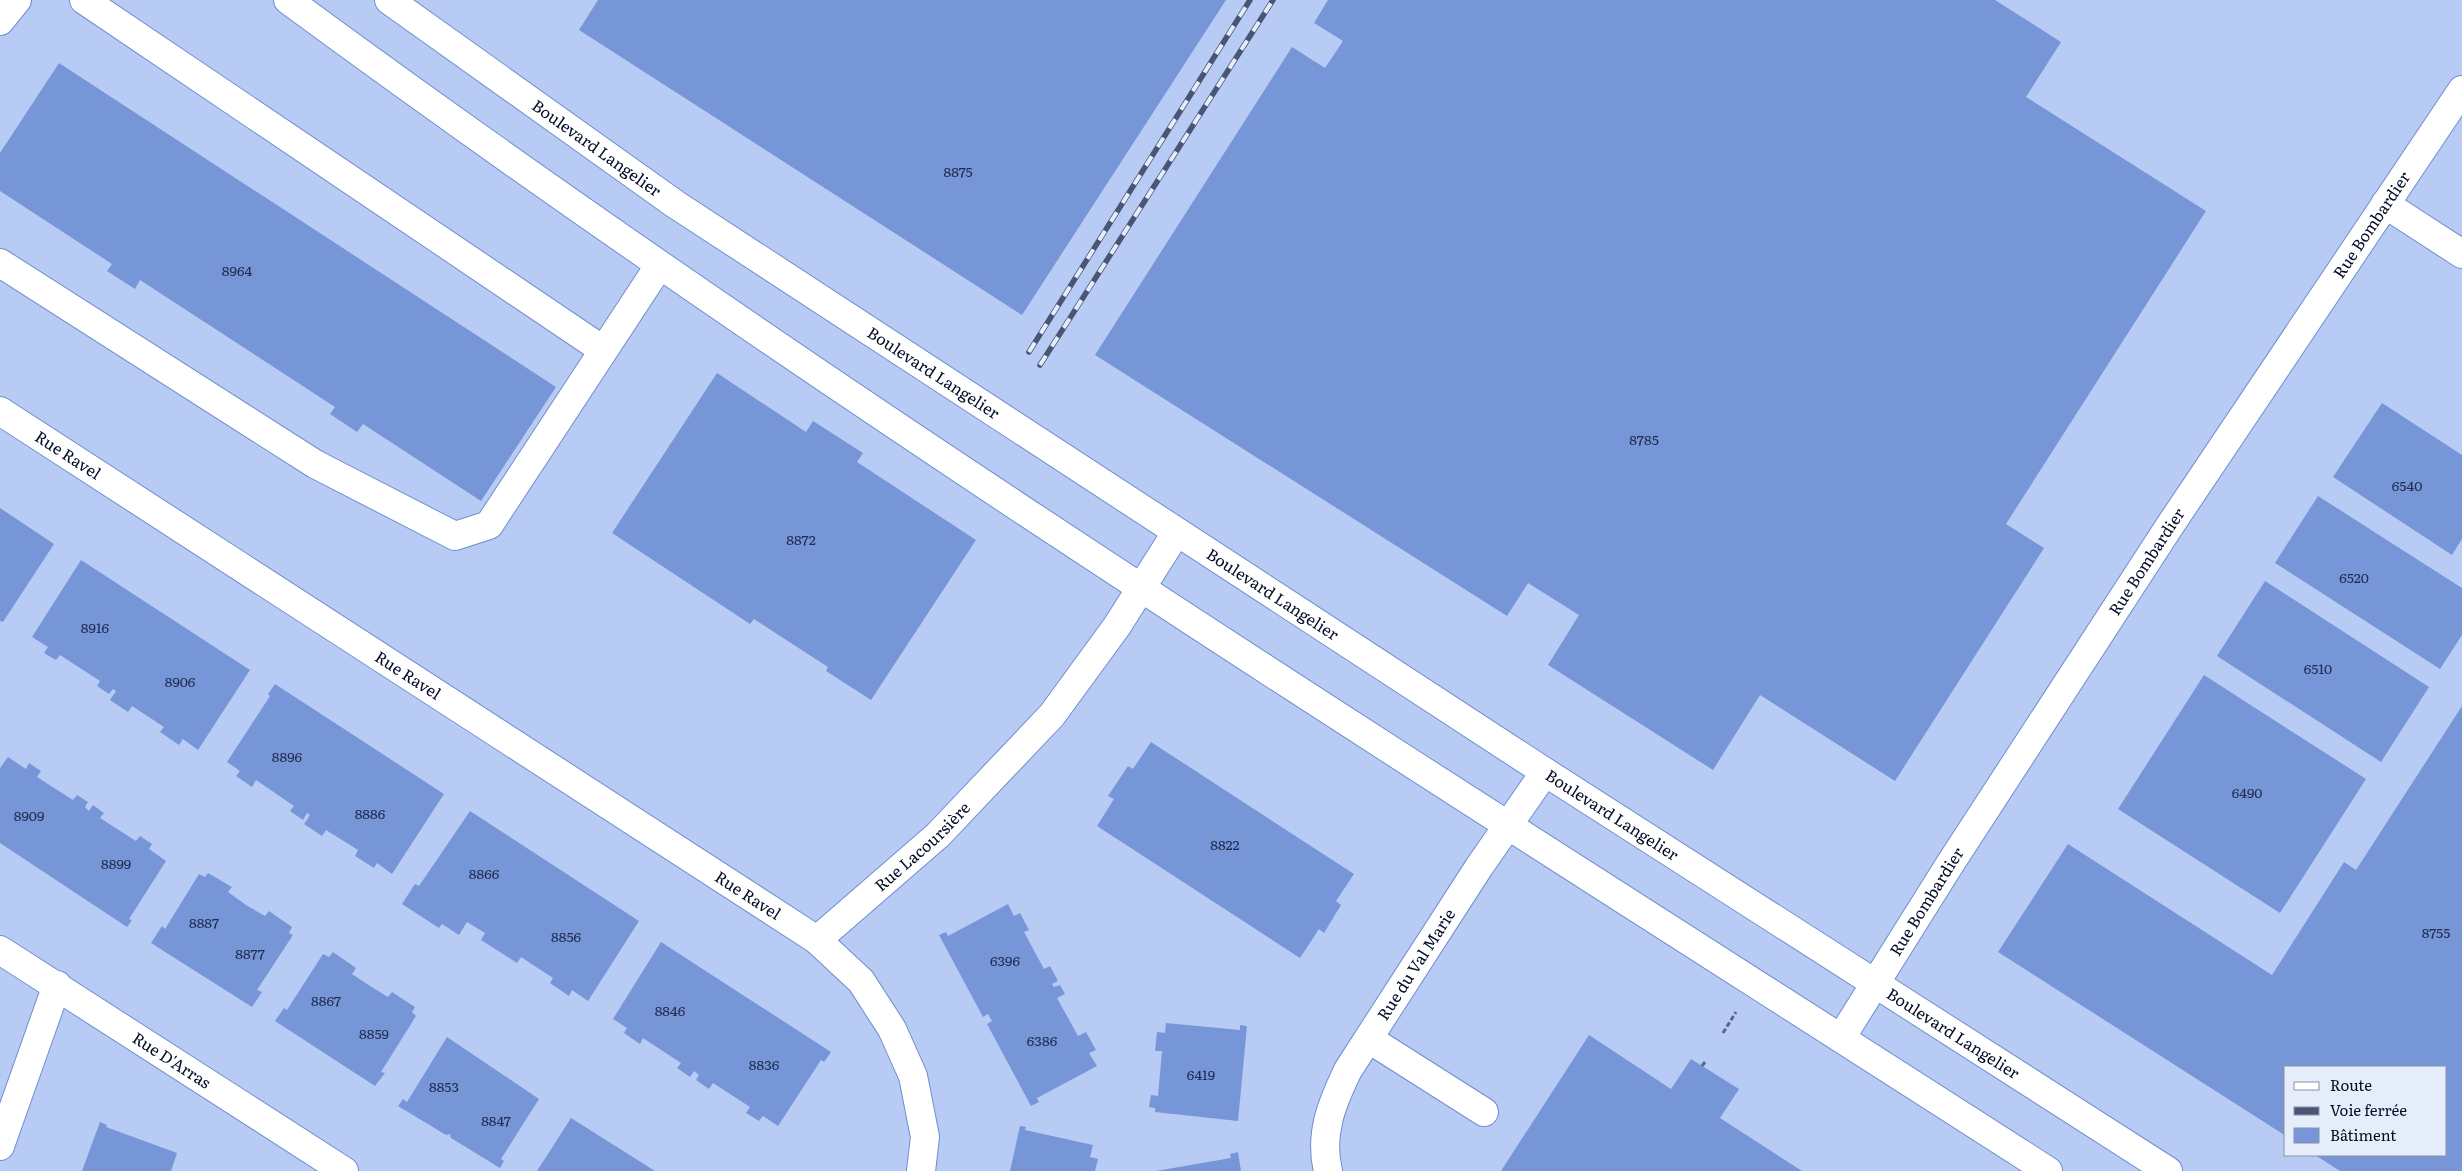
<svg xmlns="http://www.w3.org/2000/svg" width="2462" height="1171" font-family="Literata,serif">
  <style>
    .building { fill: #7796d8 }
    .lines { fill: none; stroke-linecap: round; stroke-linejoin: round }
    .minor-casing { stroke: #6f8ecf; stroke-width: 30 }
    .major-casing { stroke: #6f8ecf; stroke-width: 30 }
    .path { stroke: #596788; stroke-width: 3; stroke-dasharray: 5 2.5; stroke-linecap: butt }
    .minor { stroke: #fff; stroke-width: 28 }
    .major { stroke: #fff; stroke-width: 28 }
    .rail-casing { stroke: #495575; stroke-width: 5.5 }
    .rail { stroke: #e5ecfa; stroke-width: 4; stroke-dasharray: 11; stroke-linecap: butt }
    .labels { text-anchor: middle; stroke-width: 4.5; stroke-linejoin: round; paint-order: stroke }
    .number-label { font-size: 14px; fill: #212e52 }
    .street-label { font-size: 16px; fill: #040c25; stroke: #e5ecfa }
  </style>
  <rect width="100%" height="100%" fill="#b7cbf5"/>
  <g class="building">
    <path d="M 598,0 L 1226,0 L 1022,315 L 579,30 Z"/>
    <path d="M 1328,0 L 1995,0 L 2061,42 L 2026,97 L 2206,211 L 2006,524 L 2044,548 L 1895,781 L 1760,695 L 1713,770 L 1548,665 L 1579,615 L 1528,583 L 1507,616 L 1095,355 L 1292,47 L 1325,68 L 1343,41 L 1314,23 Z"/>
    <path d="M 59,63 L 556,387 L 481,501 L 363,424 L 357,432 L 330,414 L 335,407 L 140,280 L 135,289 L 107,271 L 112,264 L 0,191 L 0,153 Z"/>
    <path d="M 717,373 L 806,432 L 813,421 L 863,453 L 857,462 L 976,540 L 871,700 L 826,671 L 828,667 L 754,619 L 750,624 L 612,533 Z"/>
    <path d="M 2382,403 L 2462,455 L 2462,539 L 2452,555 L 2333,477 Z"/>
    <path d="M 2318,496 L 2462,588 L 2462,635 L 2440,669 L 2275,563 Z"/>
    <path d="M 0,508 L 54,544 L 3,622 L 0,621 Z"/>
    <path d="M 81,560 L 250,670 L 198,750 L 183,739 L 179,745 L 160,732 L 164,727 L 132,706 L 128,712 L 110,700 L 116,691 L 113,689 L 109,694 L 97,686 L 100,681 L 60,655 L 56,660 L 44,653 L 48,647 L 32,637 Z"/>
    <path d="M 2265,581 L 2429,687 L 2381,762 L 2217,656 Z"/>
    <path d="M 2204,675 L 2366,779 L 2280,913 L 2118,809 Z"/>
    <path d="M 275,684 L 444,794 L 392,874 L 377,863 L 374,868 L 355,856 L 358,850 L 326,830 L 322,836 L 304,824 L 310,815 L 307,813 L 303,820 L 290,811 L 294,806 L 256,780 L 252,787 L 236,776 L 240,771 L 227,762 L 270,696 L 268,694 Z"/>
    <path d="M 2462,706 L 2462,1171 L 2340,1171 L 2315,1155 L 2446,1155 L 2446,1067 L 2286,1067 L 2286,1136 L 1998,952 L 2068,844 L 2272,975 L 2344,862 L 2356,870 Z"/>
    <path d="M 1151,742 L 1354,874 L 1336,901 L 1341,905 L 1324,933 L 1319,929 L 1300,958 L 1097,826 L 1114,799 L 1108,796 L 1128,766 L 1133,769 Z"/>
    <path d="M 8,757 L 26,769 L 29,763 L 41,771 L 37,777 L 73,800 L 77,795 L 88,802 L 85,807 L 89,811 L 93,805 L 104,813 L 100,818 L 136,841 L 140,836 L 152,844 L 149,849 L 166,861 L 129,919 L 132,920 L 127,927 L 0,843 L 0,768 Z"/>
    <path d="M 470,811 L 639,921 L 588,1001 L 572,990 L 569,996 L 550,983 L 553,978 L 521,957 L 517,963 L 481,940 L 485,933 L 467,922 L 459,935 L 442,924 L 439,928 L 402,904 L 415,884 L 419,886 Z"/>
    <path d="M 208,873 L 232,887 L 228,892 L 246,905 L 265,916 L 269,911 L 292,927 L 289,933 L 293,935 L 257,990 L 262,992 L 252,1007 L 151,943 L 162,926 L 165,929 L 199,874 L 205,877 Z"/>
    <path d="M 1008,904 L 1014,916 L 1020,913 L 1029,930 L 1024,932 L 1044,969 L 1050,966 L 1058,981 L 1052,984 L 1054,987 L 1060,985 L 1065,994 L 1057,998 L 1078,1036 L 1086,1032 L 1096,1050 L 1089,1053 L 1097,1066 L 1037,1098 L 1039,1102 L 1031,1106 L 987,1024 L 992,1021 L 988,1014 L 983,1017 L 939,935 L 946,932 L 948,936 Z"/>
    <path d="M 661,942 L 831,1052 L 824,1062 L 821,1060 L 778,1126 L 763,1116 L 759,1121 L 746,1113 L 750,1107 L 713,1083 L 709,1089 L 696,1080 L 699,1075 L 694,1071 L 690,1077 L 677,1068 L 681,1063 L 643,1038 L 640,1044 L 624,1033 L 627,1028 L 613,1019 Z"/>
    <path d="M 333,952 L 356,968 L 352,974 L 370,986 L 388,997 L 392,992 L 415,1007 L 412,1012 L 416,1016 L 381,1072 L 385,1073 L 375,1086 L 275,1021 L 284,1008 L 287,1010 L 323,954 L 329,957 Z"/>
    <path d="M 1166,1023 L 1240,1030 L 1240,1025 L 1247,1026 L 1238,1121 L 1155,1112 L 1155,1108 L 1149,1107 L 1151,1095 L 1158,1096 L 1162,1051 L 1155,1051 L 1157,1032 L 1165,1033 Z"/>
    <path d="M 1589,1035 L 1671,1089 L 1691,1059 L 1739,1089 L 1720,1118 L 1802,1171 L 1501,1171 Z"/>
    <path d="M 447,1037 L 539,1099 L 501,1159 L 504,1161 L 500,1168 L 451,1138 L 450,1134 L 446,1135 L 398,1106 L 403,1099 L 407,1102 Z"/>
    <path d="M 571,1118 L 617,1147 L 655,1171 L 537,1171 Z"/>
    <path d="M 100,1122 L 107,1125 L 106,1127 L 177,1153 L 171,1171 L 82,1171 Z"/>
    <path d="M 1020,1126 L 1026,1127 L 1025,1130 L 1093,1145 L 1090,1157 L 1098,1159 L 1095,1171 L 1010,1171 Z"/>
    <path d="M 1238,1152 L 1241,1171 L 1156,1171 L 1231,1158 L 1230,1154 Z"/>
  </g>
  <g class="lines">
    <defs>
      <g id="minor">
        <path d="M 84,0 L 603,350"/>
        <path d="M 0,21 L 17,0"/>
        <path d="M 2385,204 L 2462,254"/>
        <path d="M 0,263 L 315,464 L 455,536 L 489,525 L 659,266"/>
        <path id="s1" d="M 0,411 L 817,940"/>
        <path id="s2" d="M 0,950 L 344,1171"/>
        <path id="s3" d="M 1841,1038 L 1950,864 L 2169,527 L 2462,90"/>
        <path d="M 1369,1039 L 1484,1112"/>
        <path d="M 0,1146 L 57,985"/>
        <path id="s4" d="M 921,1171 L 925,1137 L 913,1076 L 892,1029 L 861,981 L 817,940 L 938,835 L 1052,715 L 1117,626 L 1176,533"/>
        <path id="s5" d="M 1328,1171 C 1319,1134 1332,1103 1348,1070 L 1479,867 L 1545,772"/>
      </g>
      <g id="major">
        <path d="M 288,0 C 856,418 1455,790 2048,1171"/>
        <path id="s6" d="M 389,0 L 675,204 L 1545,772 L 2168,1171"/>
      </g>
    </defs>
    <use href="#minor" class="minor-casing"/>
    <use href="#major" class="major-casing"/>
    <g class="path">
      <path d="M 1723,1033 L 1736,1012"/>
      <path d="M 1702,1066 L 1705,1062"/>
    </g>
    <use href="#minor" class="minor"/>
    <use href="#major" class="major"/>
    <defs>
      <g id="rail">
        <path d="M 1029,352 L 1250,0"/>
        <path d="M 1040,365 L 1273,0"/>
      </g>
    </defs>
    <use href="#rail" class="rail-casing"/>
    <use href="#rail" class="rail"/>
  </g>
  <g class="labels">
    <g class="number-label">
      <text x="958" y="177">8875</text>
      <text x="237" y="276">8964</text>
      <text x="1644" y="445">8785</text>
      <text x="2407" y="491">6540</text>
      <text x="801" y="545">8872</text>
      <text x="2354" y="583">6520</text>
      <text x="95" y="633">8916</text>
      <text x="2318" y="674">6510</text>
      <text x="180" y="687">8906</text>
      <text x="287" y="762">8896</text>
      <text x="2247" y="798">6490</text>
      <text x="370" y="819">8886</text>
      <text x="29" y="821">8909</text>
      <text x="1225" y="850">8822</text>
      <text x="116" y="869">8899</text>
      <text x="484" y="879">8866</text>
      <text x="204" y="928">8887</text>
      <text x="2436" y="938">8755</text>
      <text x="566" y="942">8856</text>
      <text x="250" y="959">8877</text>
      <text x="1005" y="966">6396</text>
      <text x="326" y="1006">8867</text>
      <text x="670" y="1016">8846</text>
      <text x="374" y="1039">8859</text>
      <text x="1042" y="1046">6386</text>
      <text x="764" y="1070">8836</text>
      <text x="1201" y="1080">6419</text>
      <text x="444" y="1092">8853</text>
      <text x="496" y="1126">8847</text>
    </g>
    <g class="street-label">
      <text dy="6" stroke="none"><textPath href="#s6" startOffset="255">Boulevard Langelier</textPath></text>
      <text dy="6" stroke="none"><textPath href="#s3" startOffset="971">Rue Bombardier</textPath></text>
      <text dy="6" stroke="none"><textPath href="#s6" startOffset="660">Boulevard Langelier</textPath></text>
      <text dy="6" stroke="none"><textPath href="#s1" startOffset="81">Rue Ravel</textPath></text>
      <text dy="6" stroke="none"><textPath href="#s3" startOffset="566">Rue Bombardier</textPath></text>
      <text dy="6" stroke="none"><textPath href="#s6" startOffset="1065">Boulevard Langelier</textPath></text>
      <text dy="6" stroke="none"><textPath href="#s1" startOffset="486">Rue Ravel</textPath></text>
      <text dy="6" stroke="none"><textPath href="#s6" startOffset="1470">Boulevard Langelier</textPath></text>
      <text dy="6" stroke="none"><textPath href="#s4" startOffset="406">Rue Lacoursière</textPath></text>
      <text dy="6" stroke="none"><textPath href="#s1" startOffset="891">Rue Ravel</textPath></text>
      <text dy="6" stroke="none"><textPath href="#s3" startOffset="161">Rue Bombardier</textPath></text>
      <text dy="6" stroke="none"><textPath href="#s5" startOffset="231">Rue du Val Marie</textPath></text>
      <text dy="6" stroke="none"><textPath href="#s6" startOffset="1875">Boulevard Langelier</textPath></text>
      <text dy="6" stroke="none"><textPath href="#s2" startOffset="204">Rue D'Arras</textPath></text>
    </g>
  </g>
  <rect x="2284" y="1066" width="162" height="90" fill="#e5ecfa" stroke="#8b92a5"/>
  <rect x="2294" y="1082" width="25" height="8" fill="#ffffff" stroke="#8b92a5"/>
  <text x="2330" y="1091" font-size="15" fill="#040c25">Route</text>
  <rect x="2294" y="1107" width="25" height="8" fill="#495575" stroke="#8b92a5"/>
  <text x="2330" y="1116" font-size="15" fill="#040c25">Voie ferrée</text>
  <rect x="2294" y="1128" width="25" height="15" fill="#7796d8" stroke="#8b92a5"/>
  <text x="2330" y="1141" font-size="15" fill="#040c25">Bâtiment</text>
</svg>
